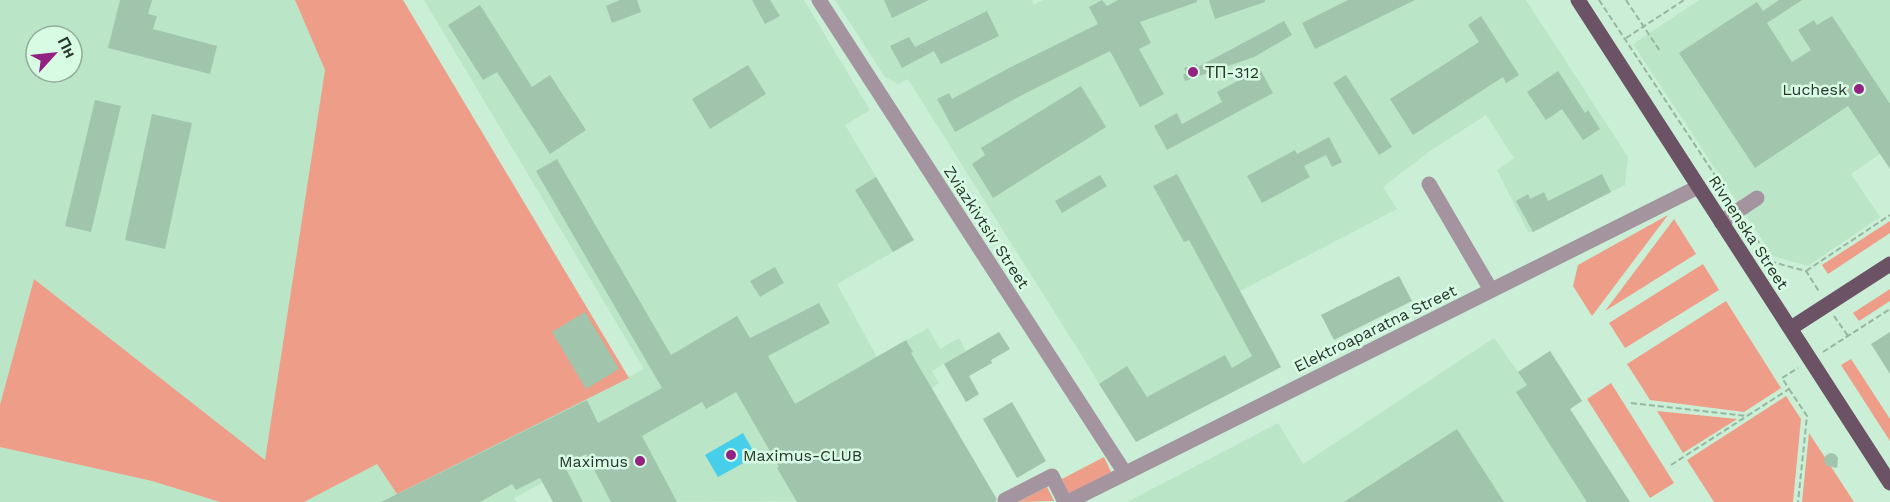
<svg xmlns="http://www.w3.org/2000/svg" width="1890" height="502" font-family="'Work Sans',sans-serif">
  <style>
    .built { fill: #bae5c7; fill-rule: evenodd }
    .green { fill: #ee9d88 }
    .water { fill: #47ceeb }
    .building { fill: #a1c5ac }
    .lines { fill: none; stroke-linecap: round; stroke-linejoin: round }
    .path { stroke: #97b5a0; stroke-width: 2; stroke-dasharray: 6 3; stroke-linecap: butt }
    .minor { stroke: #a3949f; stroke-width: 15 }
    .major { stroke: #6b5265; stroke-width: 15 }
    .poi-dot { fill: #932282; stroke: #d8fce3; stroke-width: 2 }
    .labels { text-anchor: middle; stroke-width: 5; stroke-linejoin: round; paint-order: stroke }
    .poi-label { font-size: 16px; fill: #29372d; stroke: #d8fce3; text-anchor: start }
    .street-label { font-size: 16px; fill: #29372d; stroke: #d8fce3 }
  </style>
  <rect width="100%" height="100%" fill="#caefd6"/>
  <g class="built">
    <path d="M 0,0 L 295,0 L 325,70 L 265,461 L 34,279 L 0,405 ZM 36,36 L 72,36 L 72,72 L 36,72 Z"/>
    <path d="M 424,0 L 804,0 L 870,110 L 845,125 L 914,240 L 837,284 L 877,357 L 928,328 L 940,349 L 959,338 L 966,351 L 932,371 L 939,383 L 932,388 L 998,501 L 583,502 L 566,470 L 514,498 L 516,502 L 304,502 L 377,464 L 397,494 L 644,369 Z"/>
    <path d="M 835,0 L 1032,0 L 1034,4 L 1043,0 L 1526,0 L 1628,157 L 1625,185 L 1533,232 L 1528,232 L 1497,170 L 1514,158 L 1486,115 L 1430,151 L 1383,187 L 1397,209 L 1240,291 L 1281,367 L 1136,442 L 908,79 L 898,84 L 885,77 Z"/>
    <path d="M 1699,0 L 1890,0 L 1890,147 L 1851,174 L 1880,217 L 1808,266 L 1773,256 L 1633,44 Z"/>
    <path d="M 1494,338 L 1518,372 L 1550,351 L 1582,401 L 1570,409 L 1630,502 L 1127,502 L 1278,423 L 1303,464 Z"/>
    <path d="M 0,447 L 152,481 L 220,502 L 0,502 Z"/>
  </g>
  <g class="green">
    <path d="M 295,0 L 403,0 L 629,378 L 397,494 L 377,464 L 304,502 L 220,502 L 152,481 L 0,447 L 0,405 L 34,279 L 265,460 L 325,70 Z"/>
    <path d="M 1668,215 L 1592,316 L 1573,286 L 1578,265 Z"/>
    <path d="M 1674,219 L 1696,254 L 1605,311 Z"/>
    <path d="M 1890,221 L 1890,233 L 1828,274 L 1822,265 Z"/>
    <path d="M 1703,264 L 1719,290 L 1625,348 L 1609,323 Z"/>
    <path d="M 1890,289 L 1890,301 L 1859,321 L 1853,313 Z"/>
    <path d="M 1726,301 L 1781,388 L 1744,412 L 1650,400 L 1627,364 Z"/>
    <path d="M 1851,359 L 1890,419 L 1890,441 L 1841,365 Z"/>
    <path d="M 1611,383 L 1674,483 L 1650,498 L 1587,399 Z"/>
    <path d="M 1786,396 L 1801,419 L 1793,502 L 1714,502 L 1687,460 Z"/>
    <path d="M 1657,411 L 1737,419 L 1683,453 Z"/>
    <path d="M 1809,433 L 1854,502 L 1802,502 Z"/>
    <path d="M 1104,457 L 1111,472 L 1069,494 L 1062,479 Z"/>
    <path d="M 1047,487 L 1054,501 L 1018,502 Z"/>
  </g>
  <path class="water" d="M 743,433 L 756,456 L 718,477 L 705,455 Z"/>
  <g class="building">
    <path d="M 120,0 L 152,0 L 148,14 L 157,16 L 153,29 L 217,46 L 210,74 L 108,48 Z"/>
    <path d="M 620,0 L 637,0 L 641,12 L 612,23 L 606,6 Z"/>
    <path d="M 752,0 L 770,0 L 780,16 L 765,24 Z"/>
    <path d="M 884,0 L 929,0 L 892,18 Z"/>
    <path d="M 1102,0 L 1107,6 L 1118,0 L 1197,0 L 1197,2 L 1140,22 L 1151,43 L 1139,49 L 1164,94 L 1140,107 L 1110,51 L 1024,94 L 955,132 L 937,99 L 949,93 L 952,99 L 1009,68 L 1098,24 L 1089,7 Z"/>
    <path d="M 1209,0 L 1265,0 L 1265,2 L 1215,19 Z"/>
    <path d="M 1348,0 L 1415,0 L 1315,49 L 1302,23 Z"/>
    <path d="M 1779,0 L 1802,0 L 1767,23 L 1792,62 L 1811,50 L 1798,30 L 1814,20 L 1817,25 L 1832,16 L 1890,104 L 1890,169 L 1848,106 L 1755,168 L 1679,53 L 1757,2 L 1763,11 Z"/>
    <path d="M 480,5 L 532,87 L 550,75 L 586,130 L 550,154 L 497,72 L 483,80 L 448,25 Z"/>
    <path d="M 987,11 L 999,36 L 941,64 L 934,51 L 902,68 L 890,46 L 909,37 L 915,47 Z"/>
    <path d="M 1481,16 L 1519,75 L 1506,83 L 1503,77 L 1413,135 L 1390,99 L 1479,42 L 1468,25 Z"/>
    <path d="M 1284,21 L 1292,35 L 1254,57 L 1185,81 L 1183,75 L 1186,73 L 1184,68 L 1197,64 L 1198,67 Z"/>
    <path d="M 748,65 L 766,94 L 710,129 L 692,99 Z"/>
    <path d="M 1260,69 L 1273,93 L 1167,150 L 1154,126 L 1177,113 L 1182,124 L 1222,102 L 1217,92 Z"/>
    <path d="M 1558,71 L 1585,113 L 1588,110 L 1600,129 L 1583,140 L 1562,109 L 1546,120 L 1527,92 Z"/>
    <path d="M 1346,75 L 1392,147 L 1379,155 L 1333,83 Z"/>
    <path d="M 1081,86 L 1106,127 L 993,198 L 972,164 L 985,155 L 981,148 Z"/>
    <path d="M 95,100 L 121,106 L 91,232 L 65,226 Z"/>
    <path d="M 152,114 L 192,123 L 165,249 L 125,240 Z"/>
    <path d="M 1329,137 L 1342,162 L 1332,167 L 1326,155 L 1304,166 L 1310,177 L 1262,203 L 1247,176 L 1295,150 L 1297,154 Z"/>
    <path d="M 557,159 L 671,355 L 737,316 L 750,338 L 819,303 L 830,323 L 768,356 L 795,404 L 906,340 L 913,352 L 911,353 L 996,498 L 996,502 L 797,502 L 777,468 L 779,467 L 736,392 L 706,409 L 702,402 L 642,436 L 677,502 L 611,502 L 586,454 L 564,465 L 583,502 L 553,502 L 540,478 L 516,490 L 512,484 L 480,502 L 381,502 L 587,400 L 598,423 L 662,388 L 536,171 Z"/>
    <path d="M 1177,174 L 1281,367 L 1136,442 L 1099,384 L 1127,366 L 1147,397 L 1225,355 L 1232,368 L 1252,356 L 1189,240 L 1184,242 L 1153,186 Z"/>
    <path d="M 1602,174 L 1611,192 L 1533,232 L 1516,201 L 1528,194 L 1530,199 L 1544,192 L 1548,201 Z"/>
    <path d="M 1100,175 L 1107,186 L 1062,213 L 1055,201 Z"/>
    <path d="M 876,177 L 914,240 L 893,252 L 855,190 Z"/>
    <path d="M 775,267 L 784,283 L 760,297 L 750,281 Z"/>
    <path d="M 1399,276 L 1412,301 L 1334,340 L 1321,315 Z"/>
    <path d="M 585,312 L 619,369 L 586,389 L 552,332 Z"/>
    <path d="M 999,332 L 1010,349 L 991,360 L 992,363 L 969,376 L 979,394 L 966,402 L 944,364 Z"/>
    <path d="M 1890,332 L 1890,374 L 1871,344 Z"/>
    <path d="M 1550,351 L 1582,401 L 1570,409 L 1630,502 L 1587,502 L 1516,392 L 1527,385 L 1518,372 Z"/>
    <path d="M 1012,402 L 1046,461 L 1017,478 L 983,419 Z"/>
    <path d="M 1457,429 L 1504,502 L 1344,502 Z"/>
    <path d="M 1830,453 L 1835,454 L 1838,458 L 1837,468 L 1827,466 L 1824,461 L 1825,456 Z"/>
  </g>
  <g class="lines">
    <g class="path">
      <path d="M 1599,0 L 1730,198"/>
      <path d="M 1626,0 L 1660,51"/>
      <path d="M 1626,38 L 1684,0"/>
      <path d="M 1746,223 L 1772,262 L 1806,271 L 1820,293"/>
      <path d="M 1806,271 L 1890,215"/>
      <path d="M 1834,316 L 1848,336"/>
      <path d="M 1823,352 L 1890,309"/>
      <path d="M 1789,389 L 1807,416 L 1798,502"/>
      <path d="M 1631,403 L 1747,416 L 1789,389 L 1782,378 L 1798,368"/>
      <path d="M 1671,465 L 1747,416"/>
    </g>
    <g class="minor">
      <path d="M 819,0 L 1125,473"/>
      <path d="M 1429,184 L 1491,290"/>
      <path d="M 1721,222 L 1757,198"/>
      <path d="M 1005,500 L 1052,476 L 1065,502"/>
      <path d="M 1068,502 L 1698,187"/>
    </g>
    <g class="major">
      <path d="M 1578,0 L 1890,483"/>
      <path d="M 1791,328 L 1890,264"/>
    </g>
  </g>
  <g class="poi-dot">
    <circle cx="1193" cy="72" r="6"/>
    <circle cx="1859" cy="89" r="6"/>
    <circle cx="731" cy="455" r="6"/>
    <circle cx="640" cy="461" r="6"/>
  </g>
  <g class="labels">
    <g class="poi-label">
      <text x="1205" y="78">ТП-312</text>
      <text x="1847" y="95" text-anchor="end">Luchesk</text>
      <text x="743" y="461">Maximus-CLUB</text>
      <text x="628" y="467" text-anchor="end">Maximus</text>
    </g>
    <g class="street-label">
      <text transform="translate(987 227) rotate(57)" y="6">Zviazkivtsiv Street</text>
      <text transform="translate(1749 232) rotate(57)" y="6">Rivnenska Street</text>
      <text transform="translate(1375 328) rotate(-26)" y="6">Elektroaparatna Street</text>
    </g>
  </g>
  <g transform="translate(54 54) rotate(63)"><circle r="28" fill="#d8fce3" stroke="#92ad9a" stroke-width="1.5"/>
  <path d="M0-4.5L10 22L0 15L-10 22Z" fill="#932282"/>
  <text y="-9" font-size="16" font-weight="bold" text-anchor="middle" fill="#29372d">Пн</text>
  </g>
</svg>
